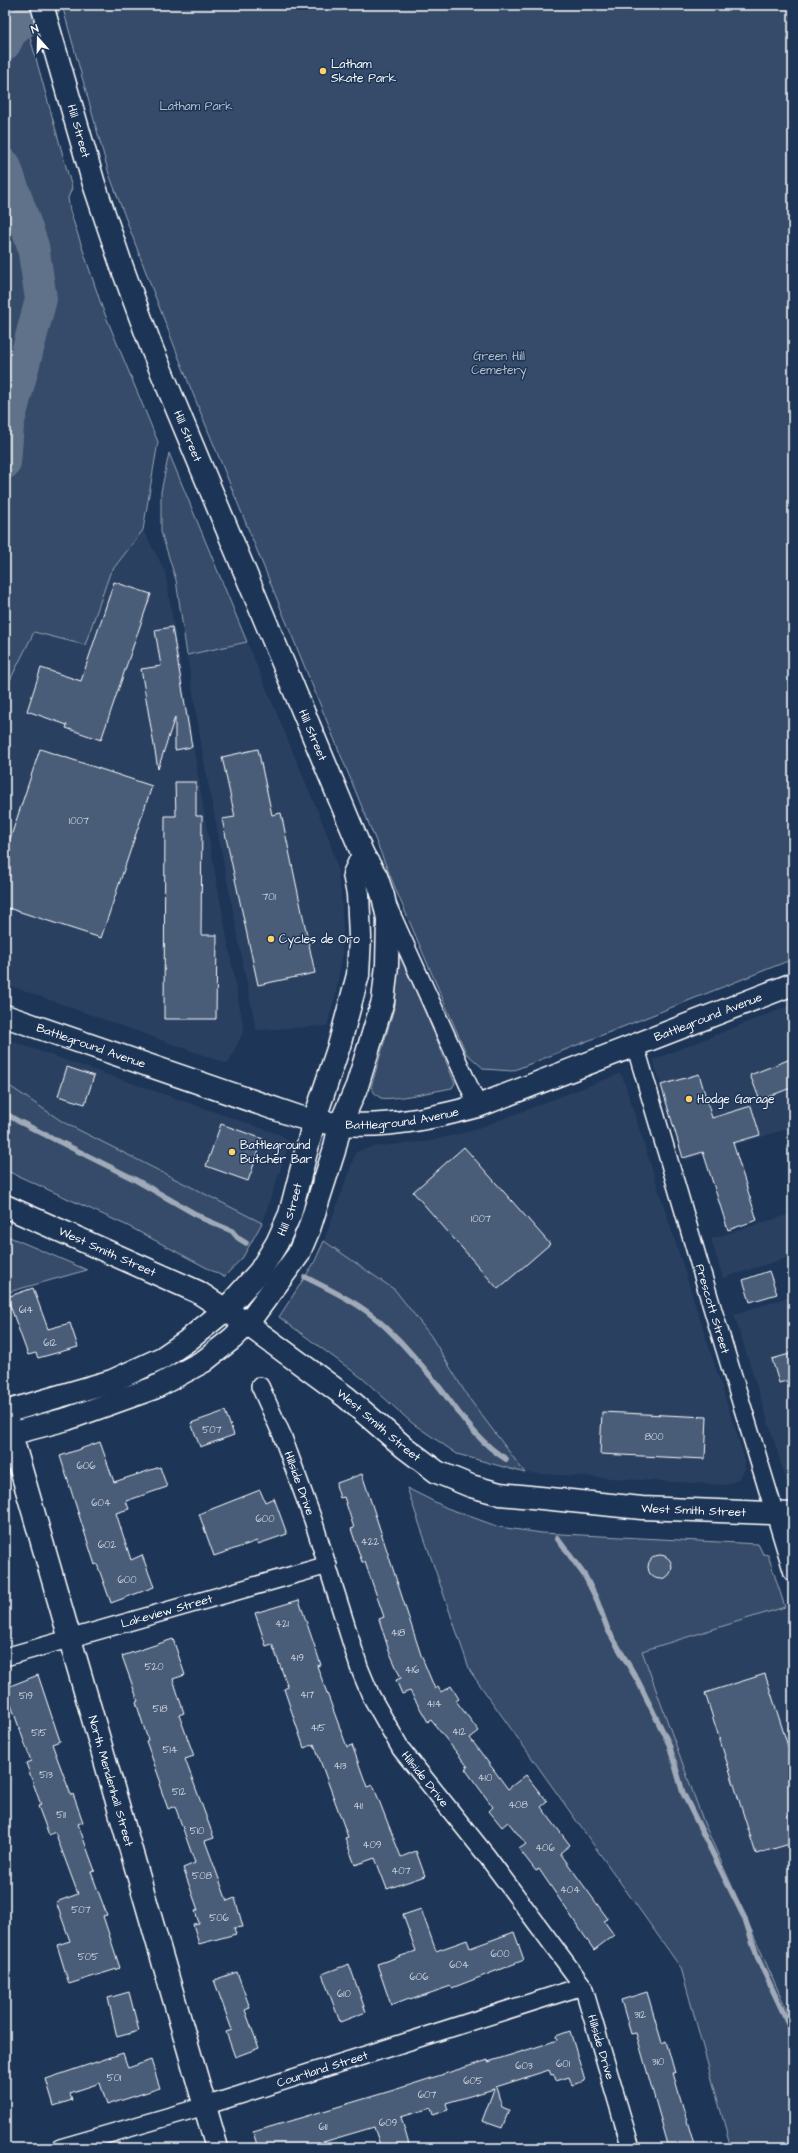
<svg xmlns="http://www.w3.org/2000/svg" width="798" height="2153" font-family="'Architects Daughter',sans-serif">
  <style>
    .built { fill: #2a4161 }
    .green { fill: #364b69; stroke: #9aa5b4 }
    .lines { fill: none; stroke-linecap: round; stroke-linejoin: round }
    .stream { stroke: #a0aab8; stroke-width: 5.5 }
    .river { stroke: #617289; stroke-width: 32 }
    .building { fill: #4a5d79; stroke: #fff }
    .street-casing { stroke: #fff; stroke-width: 20 }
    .secondary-casing { stroke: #fff; stroke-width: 25 }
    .primary-casing { stroke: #fff; stroke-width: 25 }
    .street { stroke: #1d3557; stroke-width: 17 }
    .secondary { stroke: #1d3557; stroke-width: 22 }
    .primary { stroke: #1d3557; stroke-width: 22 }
    .poi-dot { fill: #ffd166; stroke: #1d3557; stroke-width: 1.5 }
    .labels { text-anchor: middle; stroke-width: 3; stroke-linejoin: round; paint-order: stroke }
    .number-label { font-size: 10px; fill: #d2d6de }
    .poi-label { font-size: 12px; fill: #fff; stroke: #1d3557; text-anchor: start }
    .park-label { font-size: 12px; fill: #b9c0ca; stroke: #1d3557 }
    .street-label { font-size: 12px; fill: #fff; stroke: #1d3557 }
  </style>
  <rect width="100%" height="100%" fill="#1d3557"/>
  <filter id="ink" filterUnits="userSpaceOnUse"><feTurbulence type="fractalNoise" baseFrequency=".025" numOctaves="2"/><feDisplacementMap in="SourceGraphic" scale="8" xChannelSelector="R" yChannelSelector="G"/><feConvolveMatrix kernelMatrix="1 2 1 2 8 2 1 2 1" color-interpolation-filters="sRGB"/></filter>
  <g filter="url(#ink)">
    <g class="built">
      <path d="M 143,530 L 165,571 L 205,818 L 244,1030 L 228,1064 L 5,984 L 5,690 L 34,631 L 85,645 L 110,573 Z"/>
      <path d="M 247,642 L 328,836 L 337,866 L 341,894 L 343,930 L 342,958 L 336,993 L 327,1026 L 256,1030 L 205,767 L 187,655 Z"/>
      <path d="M 793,1004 L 793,1127 L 686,1160 L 653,1060 Z"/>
      <path d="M 5,1039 L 281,1135 L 288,1141 L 288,1147 L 262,1223 L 63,1122 L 5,1083 Z"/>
      <path d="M 619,1074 L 622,1075 L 744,1457 L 745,1469 L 739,1479 L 726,1485 L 525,1473 L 468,1397 L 431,1336 L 395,1290 L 324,1241 L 356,1152 L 372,1147 L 430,1141 L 471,1131 Z"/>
      <path d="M 793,1213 L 793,1256 L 723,1278 L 711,1239 Z"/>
      <path d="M 793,1296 L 793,1483 L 787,1482 L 734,1314 Z"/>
      <path d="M 785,1607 L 793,1632 L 793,2024 L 704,1823 L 642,1651 Z"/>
    </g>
    <g class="green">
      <path d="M 5,5 L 21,5 L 72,188 L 68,198 L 70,211 L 102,307 L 158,442 L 143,530 L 110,573 L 85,645 L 34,632 L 5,690 Z"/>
      <path d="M 62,5 L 793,5 L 793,959 L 512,1071 L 484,1069 L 466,1053 L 398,895 L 191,389 L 153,291 L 109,174 Z"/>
      <path d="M 169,453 L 247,642 L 187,655 L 176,580 L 161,532 L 161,492 Z"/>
      <path d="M 398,947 L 455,1083 L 452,1088 C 440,1090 391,1101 381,1098 C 376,1096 373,1091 371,1087 L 395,1005 Z"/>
      <path d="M 5,1083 L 63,1122 L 262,1223 L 243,1257 L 224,1277 L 128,1226 L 5,1170 Z"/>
      <path d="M 5,1235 L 87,1270 L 5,1293 Z"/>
      <path d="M 324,1241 L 395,1290 L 431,1336 L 468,1397 L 525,1473 L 457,1454 L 412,1423 L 362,1378 L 279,1317 L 314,1263 Z"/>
      <path d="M 407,1488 L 447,1508 L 499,1527 L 542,1533 L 758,1544 L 763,1554 L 768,1555 L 785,1607 L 642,1651 L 704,1823 L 793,2024 L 793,2148 L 731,2148 L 681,1968 L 470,1671 Z"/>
    </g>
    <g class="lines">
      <g class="stream">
        <path d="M 5,37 L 11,32"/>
        <path d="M 5,1113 L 18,1121 L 134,1179 L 204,1219 L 232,1231 L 238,1238 L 246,1243"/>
        <path d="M 305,1277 C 323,1286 342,1295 359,1306 C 387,1324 411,1353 433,1379 C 455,1406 475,1441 506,1459"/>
        <path d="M 557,1538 L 585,1576 L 596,1598 L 608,1630 L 638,1681 L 669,1744 L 683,1793 L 745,1919 L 758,1959 L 784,2014 L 793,2036"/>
      </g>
      <g class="river">
        <path d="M 5,44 L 11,32 L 45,5"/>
        <path d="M 5,165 L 33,246 L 41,299 L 8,425 L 5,463"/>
      </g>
    </g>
    <g class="building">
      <path d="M 114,582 L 151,594 L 101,740 L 66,728 L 67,725 L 27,711 L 41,668 L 81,681 Z"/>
      <path d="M 172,627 L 192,747 L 175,750 L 175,717 L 158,769 L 141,669 L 161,666 L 155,630 Z"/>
      <path d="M 40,749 L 152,786 L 101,938 L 5,907 L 5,854 Z"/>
      <path d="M 258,749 L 272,815 L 281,813 L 315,973 L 258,985 L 222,819 L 235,817 L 222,757 Z"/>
      <path d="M 175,782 L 196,782 L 196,816 L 202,816 L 201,935 L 217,935 L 216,1019 L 164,1019 L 165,816 L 176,816 Z"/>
      <path d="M 793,1058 L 793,1087 L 760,1100 L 750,1075 Z"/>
      <path d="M 67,1067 L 94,1076 L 85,1104 L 58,1096 Z"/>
      <path d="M 699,1074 L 712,1118 L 751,1106 L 760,1135 L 733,1143 L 757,1220 L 728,1230 L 703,1152 L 683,1158 L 661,1085 Z"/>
      <path d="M 221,1124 L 263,1139 L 248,1181 L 206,1166 Z"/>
      <path d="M 464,1147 L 550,1244 L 498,1289 L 413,1192 Z"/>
      <path d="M 769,1271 L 777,1294 L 750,1302 L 743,1280 Z"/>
      <path d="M 33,1288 L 48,1329 L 70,1323 L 78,1347 L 38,1358 L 36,1353 L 28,1355 L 7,1297 Z"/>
      <path d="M 793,1353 L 793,1379 L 779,1383 L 772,1359 Z"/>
      <path d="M 225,1411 L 234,1435 L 200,1447 L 191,1423 Z"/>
      <path d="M 602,1412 L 707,1417 L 705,1459 L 600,1454 Z"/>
      <path d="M 100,1442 L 114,1482 L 160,1467 L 167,1487 L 126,1501 L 129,1509 L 116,1513 L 131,1560 L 142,1555 L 154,1587 L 111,1603 L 97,1564 L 95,1565 L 60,1456 Z"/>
      <path d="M 362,1474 L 421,1655 L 435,1689 L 438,1687 L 441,1692 L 451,1686 L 459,1699 L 456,1701 L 479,1731 L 470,1738 L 508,1789 L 526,1775 L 547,1802 L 541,1807 L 570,1845 L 560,1853 L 608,1919 L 604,1921 L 614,1935 L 594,1950 L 539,1869 L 536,1871 L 519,1849 L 526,1844 L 508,1822 L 502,1827 L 489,1811 L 493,1807 L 465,1769 L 468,1767 L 431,1720 L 428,1722 L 410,1691 L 402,1694 L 396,1680 L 401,1678 L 389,1651 L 379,1619 L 384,1617 L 365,1562 L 362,1562 L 351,1529 L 354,1528 L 344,1497 L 340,1498 L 336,1485 L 337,1483 Z"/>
      <path d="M 260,1490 L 265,1502 L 274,1498 L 287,1534 L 258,1544 L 257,1541 L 214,1556 L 199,1514 Z"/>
      <circle cx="660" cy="1567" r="12"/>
      <path d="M 299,1600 L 321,1665 L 317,1666 L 347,1747 L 352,1745 L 367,1787 L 373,1785 L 401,1857 L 416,1851 L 425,1876 L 387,1889 L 375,1858 L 355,1865 L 345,1838 L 348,1837 L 314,1744 L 304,1748 L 284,1689 L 288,1687 L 272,1644 L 266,1646 L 255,1613 Z"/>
      <path d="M 173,1639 L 185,1675 L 173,1679 L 184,1713 L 179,1715 L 194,1756 L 185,1759 L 214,1838 L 205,1841 L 227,1901 L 235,1898 L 243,1927 L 234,1928 L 236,1934 L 199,1944 L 193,1924 L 199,1923 L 195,1911 L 198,1910 L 183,1868 L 195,1863 L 175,1806 L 168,1809 L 159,1784 L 161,1783 L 146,1741 L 148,1740 L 136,1702 L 138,1701 L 122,1656 Z"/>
      <path d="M 765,1674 L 793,1762 L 793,1843 L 756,1854 L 705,1693 Z"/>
      <path d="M 38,1675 L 60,1741 L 52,1744 L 71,1795 L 73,1794 L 83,1822 L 78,1824 L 95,1871 L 91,1872 L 107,1915 L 103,1916 L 120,1968 L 69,1984 L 57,1945 L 70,1941 L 56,1902 L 78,1894 L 55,1832 L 49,1835 L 38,1806 L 41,1805 L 26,1763 L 31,1761 L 5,1688 Z"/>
      <path d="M 421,1909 L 436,1951 L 467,1940 L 470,1948 L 514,1932 L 524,1960 L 452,1988 L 451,1986 L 410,2000 L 409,1998 L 391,2005 L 377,1964 L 416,1951 L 403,1915 Z"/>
      <path d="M 349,1964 L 366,2012 L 340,2022 L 322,1974 Z"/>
      <path d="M 237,1972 L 250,2008 L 245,2010 L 259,2048 L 235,2057 L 226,2032 L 232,2030 L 214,1980 Z"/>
      <path d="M 129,1992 L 139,2031 L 117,2037 L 108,1998 Z"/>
      <path d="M 647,1992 L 662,2043 L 666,2041 L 675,2073 L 673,2073 L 695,2148 L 669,2148 L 636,2033 L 631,2034 L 621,2000 Z"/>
      <path d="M 570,2031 L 585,2081 L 572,2085 L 569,2077 L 556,2081 L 554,2074 L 551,2075 L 549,2070 L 496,2087 L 502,2107 L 509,2110 L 502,2128 L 482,2121 L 494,2089 L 446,2103 L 448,2110 L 433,2115 L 431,2108 L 401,2117 L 410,2148 L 381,2148 L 374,2127 L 303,2148 L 258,2148 L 253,2132 L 394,2090 L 488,2060 L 488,2062 L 546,2044 L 557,2040 L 556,2036 Z"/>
      <path d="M 123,2053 L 128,2068 L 151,2060 L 160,2088 L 107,2105 L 100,2083 L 70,2093 L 72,2100 L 54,2106 L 46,2079 Z"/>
    </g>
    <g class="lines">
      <defs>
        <g id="street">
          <path d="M 389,909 L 478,1106"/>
          <path id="s1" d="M 635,1045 L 712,1307 L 793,1573"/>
          <path id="s2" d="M 260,1386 L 282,1435 L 313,1520 L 359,1667 L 371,1696 L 401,1749 L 486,1855 L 583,1986 L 631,2148"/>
          <path id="s3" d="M 5,1657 L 328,1565"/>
          <path id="s4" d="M 60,2148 L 205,2106 L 583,1986"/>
        </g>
        <g id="secondary">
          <path id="s5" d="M 5,1412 L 112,1381 L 162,1358 L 187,1341 L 225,1310 L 260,1271 L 277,1243 L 290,1214 L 314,1121 L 339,1046 L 358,975 L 360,937 L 358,894 L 354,874 L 363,855"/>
          <path id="s6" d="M 5,1414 L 217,2148"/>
          <path d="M 10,1434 L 67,1419 L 154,1388 L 204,1361 L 233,1338 L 247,1324 L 298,1255 L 309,1229 L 334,1151 L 340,1125 L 357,1086 L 383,1001 L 387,965 L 388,919 L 383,896 L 376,876 L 363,855 L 152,349 L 122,267 L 94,184 L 42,5"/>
        </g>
        <g id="primary">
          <path id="s7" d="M 5,1016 L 299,1117 C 359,1133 419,1122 478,1106 L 793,984"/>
          <path id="s8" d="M 5,1206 L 198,1292 L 247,1324 L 346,1397 L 404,1447 L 437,1472 L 471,1486 L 500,1494 L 642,1508 L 793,1514"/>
        </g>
      </defs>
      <use href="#street" class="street-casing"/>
      <use href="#secondary" class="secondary-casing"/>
      <use href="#primary" class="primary-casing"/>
      <use href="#street" class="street"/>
      <use href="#secondary" class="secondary"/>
      <use href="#primary" class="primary"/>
    </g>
  </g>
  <g class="poi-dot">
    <circle cx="323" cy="71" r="4"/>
    <circle cx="271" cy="939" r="4"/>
    <circle cx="689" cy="1099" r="4"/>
    <circle cx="232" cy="1152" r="4"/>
  </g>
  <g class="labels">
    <g class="number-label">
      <text x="79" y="824">1007</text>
      <text x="269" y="900">701</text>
      <text x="481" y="1222">1007</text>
      <text x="26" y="1313">614</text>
      <text x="50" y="1346">612</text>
      <text x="212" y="1433">507</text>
      <text x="654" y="1440">800</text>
      <text x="86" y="1469">606</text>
      <text x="101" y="1506">604</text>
      <text x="265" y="1522">600</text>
      <text x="370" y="1545">422</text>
      <text x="107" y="1548">602</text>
      <text x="127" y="1583">600</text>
      <text x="282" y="1627">421</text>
      <text x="398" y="1636">418</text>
      <text x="297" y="1661">419</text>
      <text x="154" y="1670">520</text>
      <text x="412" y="1673">416</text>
      <text x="307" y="1698">417</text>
      <text x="26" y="1699">519</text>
      <text x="434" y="1707">414</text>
      <text x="160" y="1712">518</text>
      <text x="318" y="1731">415</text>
      <text x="459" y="1735">412</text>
      <text x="39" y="1736">515</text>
      <text x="170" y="1753">514</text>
      <text x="340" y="1769">413</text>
      <text x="46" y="1778">513</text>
      <text x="485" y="1781">410</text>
      <text x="179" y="1795">512</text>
      <text x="518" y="1808">408</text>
      <text x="358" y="1809">411</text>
      <text x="61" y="1818">511</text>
      <text x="197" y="1834">510</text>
      <text x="372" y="1848">409</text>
      <text x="545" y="1851">406</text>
      <text x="401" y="1874">407</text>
      <text x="202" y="1879">508</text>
      <text x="570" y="1893">404</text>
      <text x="81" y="1913">507</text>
      <text x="219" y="1921">506</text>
      <text x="500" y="1957">600</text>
      <text x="88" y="1960">505</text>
      <text x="459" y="1968">604</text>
      <text x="419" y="1980">606</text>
      <text x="344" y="1997">610</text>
      <text x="640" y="2018">312</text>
      <text x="658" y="2065">310</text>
      <text x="563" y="2067">601</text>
      <text x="524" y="2069">603</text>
      <text x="114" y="2081">501</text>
      <text x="473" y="2084">605</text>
      <text x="427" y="2098">607</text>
      <text x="388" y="2126">609</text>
      <text x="323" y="2130">611</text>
    </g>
    <g class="poi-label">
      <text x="331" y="68">Latham<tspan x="331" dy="14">Skate Park</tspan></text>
      <text x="279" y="943">Cycles de Oro</text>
      <text x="697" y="1103">Hodge Garage</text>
      <text x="240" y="1149">Battleground<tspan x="240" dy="14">Butcher Bar</tspan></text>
    </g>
    <g class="park-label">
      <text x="196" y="110">Latham Park</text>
      <text x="499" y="360">Green Hill<tspan x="499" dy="14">Cemetery</tspan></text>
    </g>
    <g class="street-label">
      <text transform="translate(79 131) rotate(74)" y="4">Hill Street</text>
      <text transform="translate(188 436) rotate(67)" y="4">Hill Street</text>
      <text transform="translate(313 735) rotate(67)" y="4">Hill Street</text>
      <text dy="4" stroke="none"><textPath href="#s7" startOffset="739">Battleground Avenue</textPath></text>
      <text dy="4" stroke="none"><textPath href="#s7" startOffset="91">Battleground Avenue</textPath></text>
      <text dy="4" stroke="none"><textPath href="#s7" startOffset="415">Battleground Avenue</textPath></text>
      <text dy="4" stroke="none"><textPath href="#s5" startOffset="367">Hill Street</textPath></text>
      <text dy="4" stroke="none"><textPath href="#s8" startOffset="112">West Smith Street</textPath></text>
      <text dy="4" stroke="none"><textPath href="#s1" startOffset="275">Prescott Street</textPath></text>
      <text dy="4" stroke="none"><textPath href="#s8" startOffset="436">West Smith Street</textPath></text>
      <text dy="4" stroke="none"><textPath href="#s2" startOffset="105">Hillside Drive</textPath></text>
      <text dy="4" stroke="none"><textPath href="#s8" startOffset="772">West Smith Street</textPath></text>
      <text dy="4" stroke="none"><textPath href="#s3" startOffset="168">Lakeview Street</textPath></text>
      <text dy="4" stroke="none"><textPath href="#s2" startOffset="429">Hillside Drive</textPath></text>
      <text dy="4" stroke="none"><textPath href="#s6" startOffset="382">North Mendenhall Street</textPath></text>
      <text dy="4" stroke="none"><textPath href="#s2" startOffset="753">Hillside Drive</textPath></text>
      <text dy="4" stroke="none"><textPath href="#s4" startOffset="274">Courtland Street</textPath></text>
    </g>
  </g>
  <rect width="798" height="2153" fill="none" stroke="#1d3557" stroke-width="20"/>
  <rect x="10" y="10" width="778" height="2133" fill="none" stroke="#fff" stroke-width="1.5" filter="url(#ink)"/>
  <g transform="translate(38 38) rotate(340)" stroke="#1d3557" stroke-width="3" paint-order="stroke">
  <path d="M0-3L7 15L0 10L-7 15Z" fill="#ffffff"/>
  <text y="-6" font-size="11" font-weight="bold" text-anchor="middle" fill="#ffffff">N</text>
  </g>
</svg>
